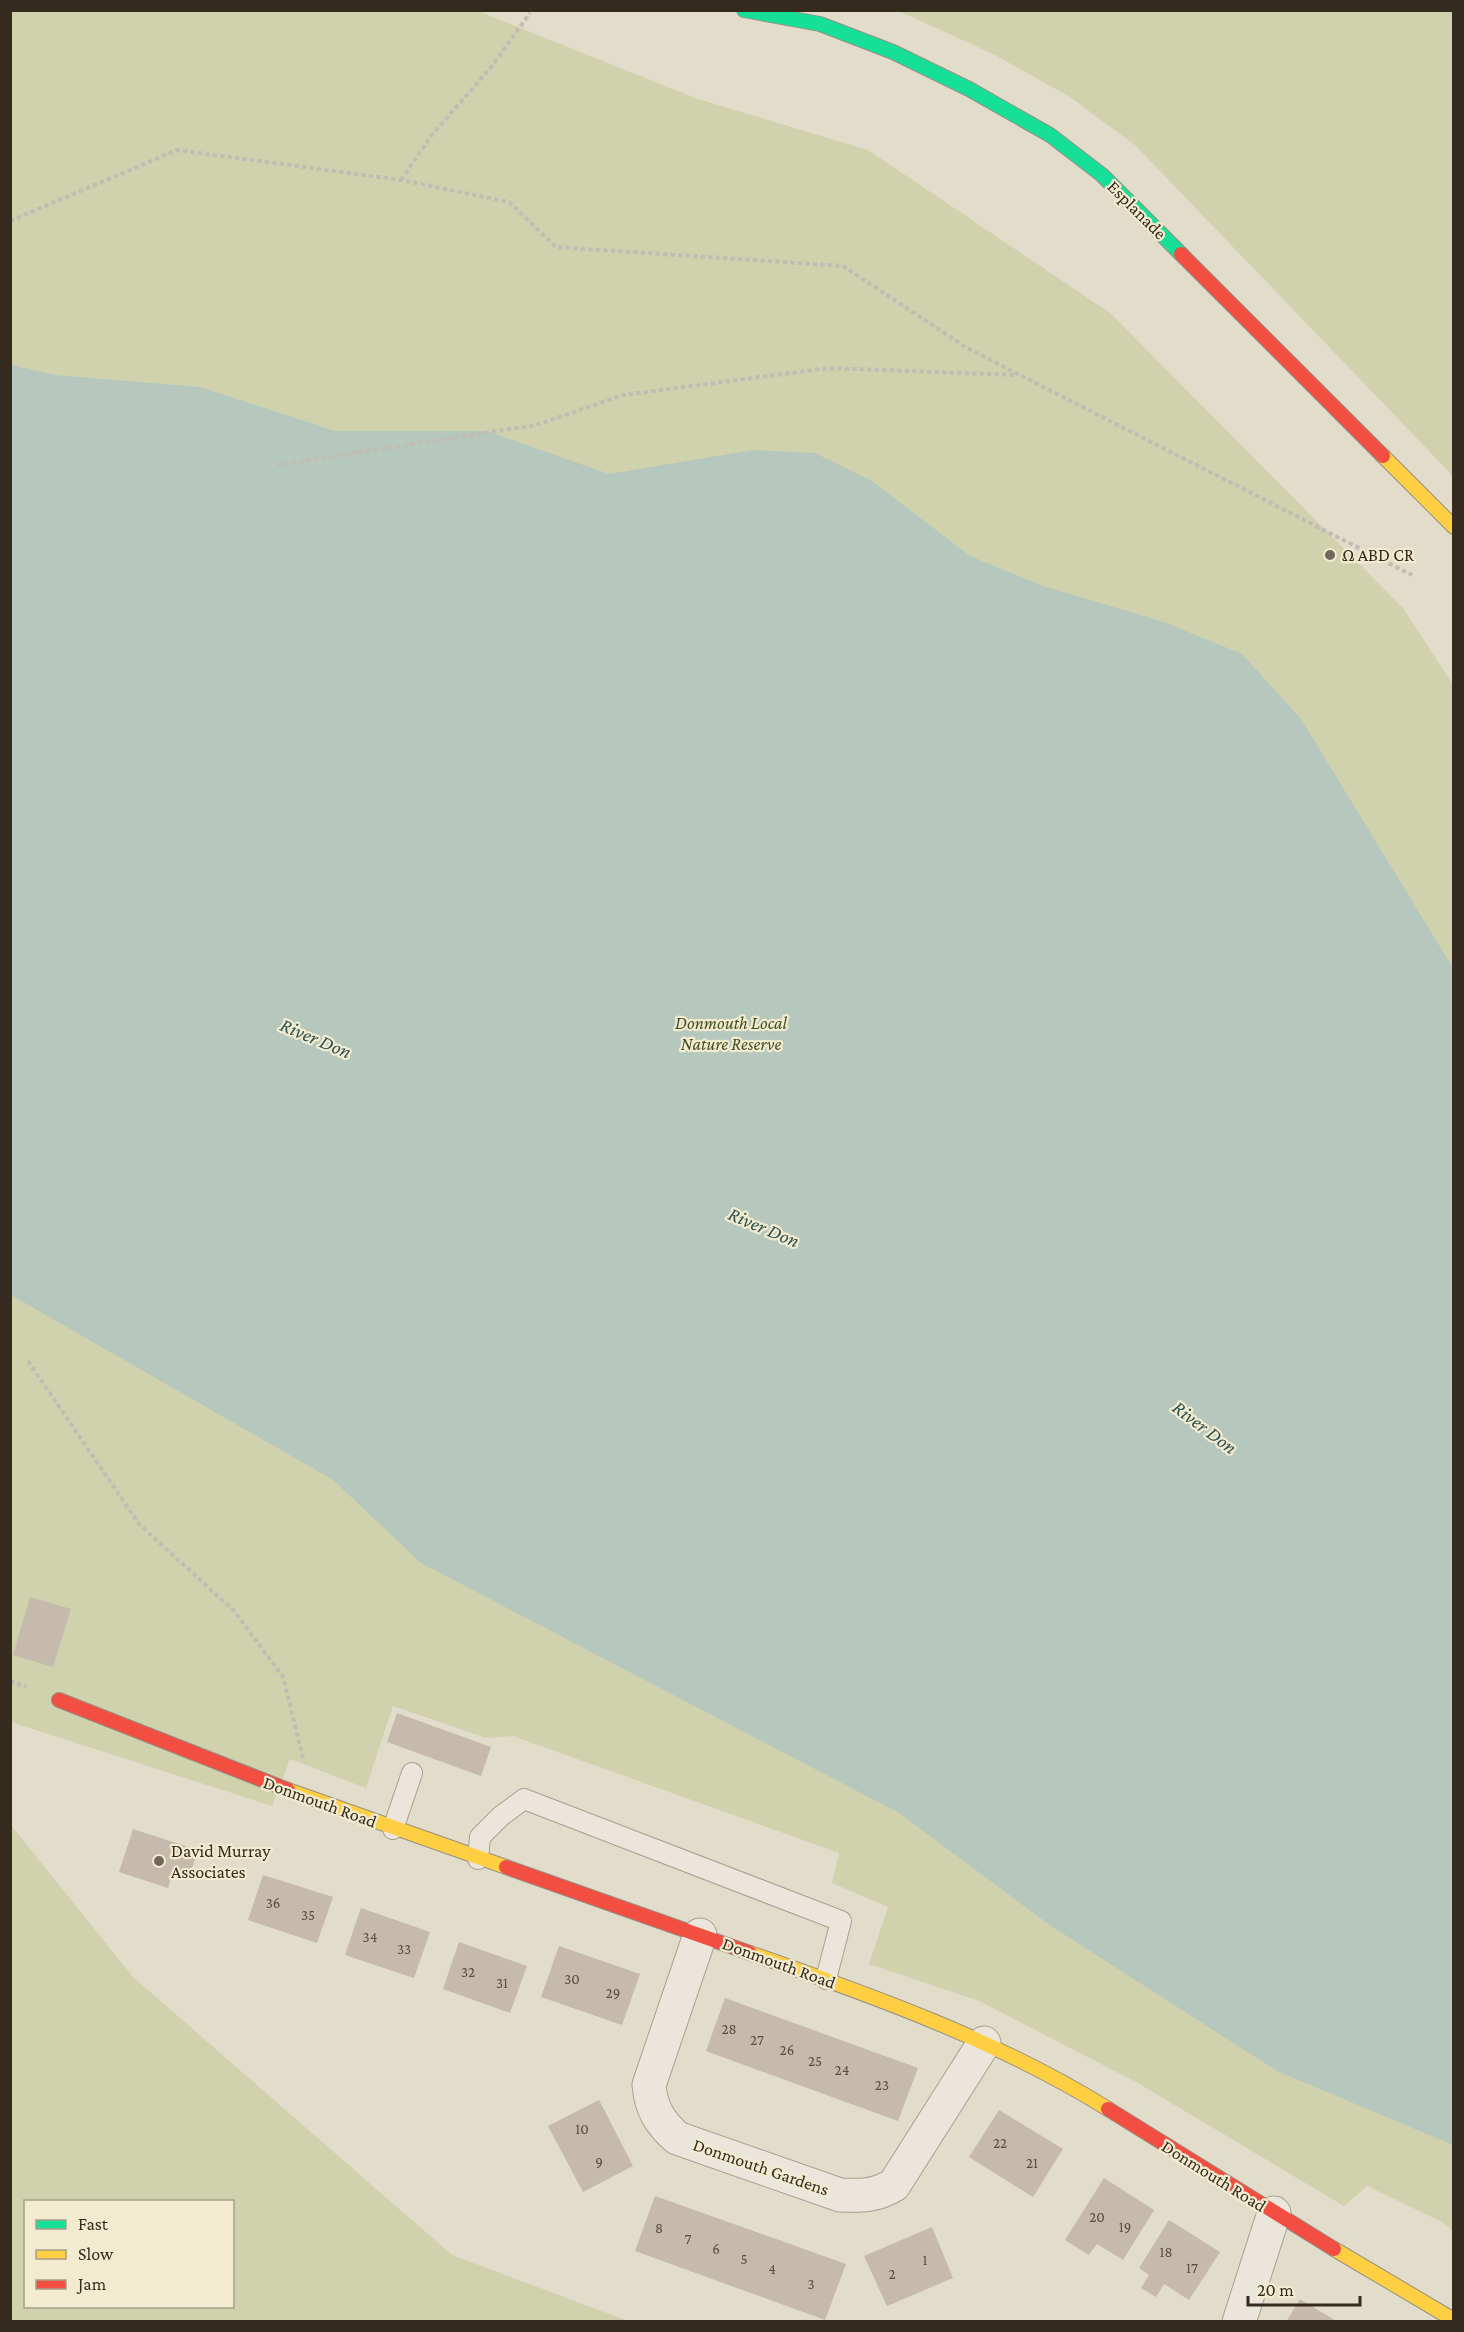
<svg xmlns="http://www.w3.org/2000/svg" width="1464" height="2332" font-family="'Crimson Pro',serif">
  <style>
    .green { fill: #cfd2ad; fill-rule: evenodd }
    .water { fill: #b6c7bd }
    .building { fill: #c5baab }
    .lines { fill: none; stroke-linecap: round; stroke-linejoin: round }
    .lane-casing { stroke: #a7a194; stroke-width: 22 }
    .street-casing { stroke: #a7a194; stroke-width: 35 }
    .fast-casing { stroke: #969084; stroke-width: 16 }
    .slow-casing { stroke: #969084; stroke-width: 16 }
    .jam-casing { stroke: #969084; stroke-width: 16 }
    .path { stroke: #c2bdb3; stroke-width: 4; stroke-dasharray: 4.5 3; stroke-linecap: butt }
    .lane { stroke: #eae6dc; stroke-width: 20 }
    .street { stroke: #eae6dc; stroke-width: 33 }
    .fast { stroke: #16e098; stroke-width: 14 }
    .slow { stroke: #ffcf43; stroke-width: 14 }
    .jam { stroke: #f24e42; stroke-width: 14 }
    .poi-dot { fill: #71685a; stroke: #f3ebd0; stroke-width: 2 }
    .labels { text-anchor: middle; stroke-width: 4.5; stroke-linejoin: round; paint-order: stroke }
    .number-label { font-size: 15px; fill: #584e40 }
    .street-label { font-size: 18px; fill: #342a1d; stroke: #f3ebd0 }
    .poi-label { font-size: 18px; fill: #342a1d; stroke: #f3ebd0; text-anchor: start }
    .park-label { font-size: 18px; font-style: italic; fill: #425024; stroke: #f3ebd0 }
    .water-label { font-size: 20px; font-style: italic; fill: #2d5353; stroke: #f3ebd0 }
  </style>
  <rect width="100%" height="100%" fill="#e2dcca"/>
  <g class="green">
    <path d="M 11,11 L 478,11 L 698,99 L 868,150 L 1110,313 L 1403,608 L 1453,685 L 1453,2231 L 1442,2222 L 1367,2186 L 1344,2206 L 1136,2082 L 979,2001 L 869,1964 L 888,1907 L 832,1883 L 839,1853 L 513,1736 L 486,1738 L 393,1706 L 366,1788 L 290,1759 L 272,1806 L 11,1722 Z"/>
    <path d="M 899,11 L 1453,11 L 1453,476 L 1135,145 L 1070,97 L 993,54 Z"/>
    <path d="M 10,1824 L 133,1977 L 452,2255 L 628,2321 L 11,2321 ZM 26,2202 L 232,2202 L 232,2306 L 26,2306 Z"/>
  </g>
  <path class="water" d="M 11,365 L 55,375 L 200,387 L 335,431 L 487,431 L 609,474 L 753,450 L 815,453 L 872,481 L 970,556 L 1043,586 L 1164,622 L 1242,654 L 1301,719 L 1453,968 L 1453,2145 L 1277,2071 L 1051,1926 L 899,1813 L 421,1563 L 333,1480 L 11,1295 Z"/>
  <g class="building">
    <path d="M 30,1597 L 71,1609 L 53,1667 L 13,1655 Z"/>
    <path d="M 397,1713 L 491,1747 L 481,1776 L 387,1742 Z"/>
    <path d="M 133,1829 L 198,1850 L 189,1877 L 173,1872 L 168,1888 L 119,1872 Z"/>
    <path d="M 263,1875 L 333,1897 L 317,1943 L 248,1920 Z"/>
    <path d="M 361,1908 L 430,1932 L 414,1978 L 345,1955 Z"/>
    <path d="M 459,1942 L 527,1966 L 510,2013 L 443,1989 Z"/>
    <path d="M 559,1946 L 640,1974 L 622,2025 L 541,1997 Z"/>
    <path d="M 725,1998 L 918,2068 L 898,2121 L 706,2051 Z"/>
    <path d="M 599,2100 L 633,2166 L 583,2192 L 548,2126 Z"/>
    <path d="M 999,2110 L 1063,2149 L 1033,2197 L 969,2157 Z"/>
    <path d="M 1104,2178 L 1154,2210 L 1123,2260 L 1097,2244 L 1089,2255 L 1065,2240 Z"/>
    <path d="M 655,2196 L 846,2264 L 825,2320 L 635,2251 Z"/>
    <path d="M 1169,2220 L 1220,2252 L 1189,2300 L 1164,2284 L 1156,2297 L 1141,2288 L 1149,2275 L 1139,2268 Z"/>
    <path d="M 932,2227 L 953,2278 L 887,2306 L 864,2256 Z"/>
    <path d="M 1300,2299 L 1338,2322 L 1286,2322 Z"/>
  </g>
  <g class="lines">
    <defs>
      <g id="lane">
        <path d="M 393,1829 L 412,1773"/>
        <path d="M 478,1859 L 480,1837 L 501,1816 L 524,1799 L 841,1921 L 826,1979"/>
      </g>
      <g id="street">
        <path d="M 700,1935 L 649,2085 C 651,2108 659,2122 677,2138 L 840,2195 C 862,2196 875,2196 894,2185 L 984,2043"/>
        <path d="M 1239,2322 L 1274,2213"/>
      </g>
      <path id="fast" d="M 744,10 L 820,24 L 893,52 L 969,89 L 1050,135 L 1102,175 L 1181,254"/>
      <g id="slow">
        <path d="M 1383,456 L 1454,527"/>
        <path d="M 288,1790 L 506,1867"/>
        <path d="M 750,1953 C 871,1995 999,2041 1108,2109"/>
        <path d="M 1334,2249 L 1454,2320"/>
      </g>
      <g id="jam">
        <path d="M 1181,254 L 1383,456"/>
        <path d="M 59,1700 L 288,1790"/>
        <path d="M 506,1867 L 750,1953"/>
        <path d="M 1108,2109 L 1334,2249"/>
      </g>
    </defs>
    <use href="#lane" class="lane-casing"/>
    <use href="#street" class="street-casing"/>
    <use href="#fast" class="fast-casing"/>
    <use href="#slow" class="slow-casing"/>
    <use href="#jam" class="jam-casing"/>
    <g class="path">
      <path d="M 401,180 L 431,136 L 492,66 L 530,13"/>
      <path d="M 10,221 L 177,150 L 401,180 L 509,202 L 556,247 L 843,266 L 967,348 L 1412,575"/>
      <path d="M 277,465 L 536,425 L 623,395 L 829,368 L 1017,375"/>
      <path d="M 28,1361 L 139,1524 L 234,1611 L 283,1677 L 303,1758"/>
      <path d="M 10,1681 L 27,1687"/>
    </g>
    <use href="#lane" class="lane"/>
    <use href="#street" class="street"/>
    <use href="#fast" class="fast"/>
    <use href="#slow" class="slow"/>
    <use href="#jam" class="jam"/>
  </g>
  <g class="poi-dot">
    <circle cx="1330" cy="555" r="6"/>
    <circle cx="159" cy="1861" r="6"/>
  </g>
  <g class="labels">
    <g class="number-label">
      <text x="273" y="1908">36</text>
      <text x="308" y="1920">35</text>
      <text x="370" y="1942">34</text>
      <text x="404" y="1954">33</text>
      <text x="468" y="1977">32</text>
      <text x="572" y="1984">30</text>
      <text x="502" y="1988">31</text>
      <text x="613" y="1998">29</text>
      <text x="729" y="2034">28</text>
      <text x="757" y="2045">27</text>
      <text x="787" y="2055">26</text>
      <text x="815" y="2066">25</text>
      <text x="842" y="2075">24</text>
      <text x="882" y="2090">23</text>
      <text x="582" y="2134">10</text>
      <text x="1000" y="2148">22</text>
      <text x="599" y="2167">9</text>
      <text x="1032" y="2168">21</text>
      <text x="1097" y="2222">20</text>
      <text x="1125" y="2232">19</text>
      <text x="659" y="2233">8</text>
      <text x="688" y="2244">7</text>
      <text x="716" y="2254">6</text>
      <text x="1166" y="2257">18</text>
      <text x="744" y="2264">5</text>
      <text x="925" y="2265">1</text>
      <text x="1192" y="2273">17</text>
      <text x="772" y="2274">4</text>
      <text x="892" y="2279">2</text>
      <text x="811" y="2289">3</text>
    </g>
    <g class="street-label">
      <text transform="translate(1137 210) rotate(45)" y="6">Esplanade</text>
      <text transform="translate(320 1802) rotate(20)" y="6">Donmouth Road</text>
      <text transform="translate(779 1963) rotate(20)" y="6">Donmouth Road</text>
      <text transform="translate(761 2167) rotate(19)" y="6">Donmouth Gardens</text>
      <text transform="translate(1214 2176) rotate(32)" y="6">Donmouth Road</text>
    </g>
    <g class="poi-label">
      <text x="1342" y="561">Ω ABD CR</text>
      <text x="171" y="1857">David Murray<tspan x="171" dy="21">Associates</tspan></text>
    </g>
    <g class="park-label">
      <text x="731" y="1029">Donmouth Local<tspan x="731" dy="21">Nature Reserve</tspan></text>
    </g>
    <g class="water-label">
      <text transform="translate(316 1038) rotate(23)" y="7">River Don</text>
      <text transform="translate(764 1227) rotate(23)" y="7">River Don</text>
      <text transform="translate(1205 1427) rotate(37)" y="7">River Don</text>
    </g>
  </g>
  <rect width="1464" height="2332" fill="none" stroke="#342a1d" stroke-width="24"/>
  <rect x="24" y="2200" width="210" height="108" fill="#f3ebd0" stroke="#a79e88" stroke-width="1.5"/>
  <rect x="36" y="2220" width="30" height="9" fill="#16e098" stroke="#a79e88" stroke-width="1.5"/>
  <text x="78" y="2230" font-size="18" fill="#342a1d">Fast</text>
  <rect x="36" y="2250" width="30" height="9" fill="#ffcf43" stroke="#a79e88" stroke-width="1.5"/>
  <text x="78" y="2260" font-size="18" fill="#342a1d">Slow</text>
  <rect x="36" y="2280" width="30" height="9" fill="#f24e42" stroke="#a79e88" stroke-width="1.5"/>
  <text x="78" y="2290" font-size="18" fill="#342a1d">Jam</text>
  <path d="M1248 2296v9h112v-9" fill="none" stroke="#342a1d" stroke-width="3"/>
  <text x="1257" y="2296" font-size="18" fill="#342a1d" stroke="#f3ebd0" stroke-width="4.5" paint-order="stroke">20 m</text>
</svg>
